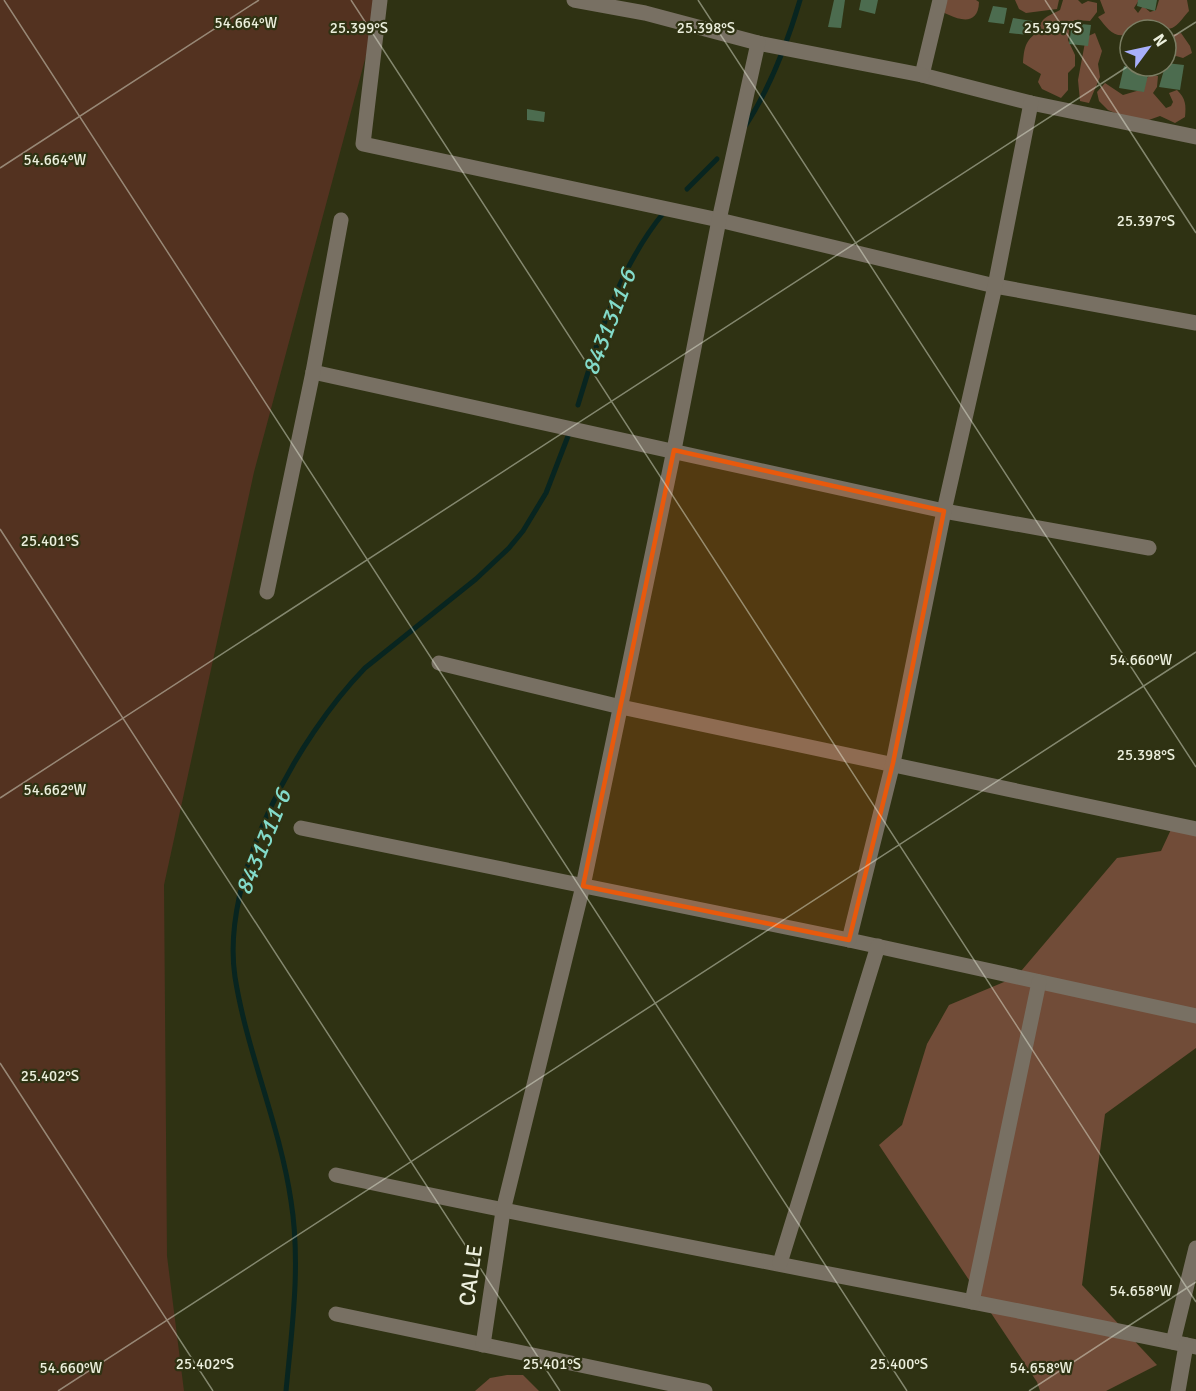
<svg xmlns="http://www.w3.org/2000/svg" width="1196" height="1391" font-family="Signika,sans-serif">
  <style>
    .green { fill: #533220 }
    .forest { fill: #714c38 }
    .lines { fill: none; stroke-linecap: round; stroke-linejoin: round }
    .stream { stroke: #082520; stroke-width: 5 }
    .building { fill: #4c6c4f }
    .minor { stroke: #787063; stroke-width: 15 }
    .marked { fill: #e8590c; fill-opacity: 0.2; stroke: #e8590c; stroke-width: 4.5; stroke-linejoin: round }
    .ticks { fill: none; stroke: #ecefdd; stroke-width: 1.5; stroke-opacity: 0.45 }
    .labels { text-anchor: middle; stroke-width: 4.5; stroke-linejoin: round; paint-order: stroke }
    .street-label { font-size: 22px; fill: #ecefdd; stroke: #2f3213 }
    .water-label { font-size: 24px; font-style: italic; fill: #83dbca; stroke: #2f3213 }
    .ticks-label { font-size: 15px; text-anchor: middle; fill: #ecefdd; stroke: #2f3213; stroke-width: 4.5; stroke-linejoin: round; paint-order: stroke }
  </style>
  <rect width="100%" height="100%" fill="#2f3213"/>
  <path class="green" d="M 0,0 L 381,0 L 254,472 L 164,885 L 167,1256 L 184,1391 L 0,1391 Z"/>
  <g class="forest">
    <path d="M 934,0 L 976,0 L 979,2 C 978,32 949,16 934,7 Z"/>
    <path d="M 1015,0 L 1059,0 L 1057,9 L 1026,13 L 1019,9 Z"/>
    <path d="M 1063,0 L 1078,0 L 1082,4 L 1088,1 L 1097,3 L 1097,12 L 1090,21 L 1075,20 L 1070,23 L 1068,40 L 1075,55 L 1075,66 L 1068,73 L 1068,90 L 1061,98 L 1042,89 L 1038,82 L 1041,74 L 1023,63 C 1024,49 1025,40 1038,32 C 1041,17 1047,17 1060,10 Z"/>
    <path d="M 1100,0 L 1139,0 L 1134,8 L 1138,13 L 1143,6 L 1150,12 L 1156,10 L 1159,0 L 1187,0 L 1189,11 C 1185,15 1178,26 1172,28 C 1163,31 1147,32 1138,28 L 1138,30 L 1130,30 L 1130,34 C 1113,39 1108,29 1098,17 L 1105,13 Z"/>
    <path d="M 1095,33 L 1102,51 L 1098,64 L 1100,77 L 1089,103 L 1080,101 L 1078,80 L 1086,37 Z"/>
    <path d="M 1181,33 L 1190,46 L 1192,53 L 1183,58 L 1176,56 L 1166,60 L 1166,36 Z"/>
    <path d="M 1151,75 L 1158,76 L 1157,87 L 1153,93 L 1166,108 L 1171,106 L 1173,102 L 1169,93 L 1177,90 C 1186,99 1186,105 1185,117 L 1175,123 L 1160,116 L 1146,121 L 1120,115 L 1108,110 L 1099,101 L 1097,92 L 1105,83 L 1123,95 L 1140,90 L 1144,80 Z"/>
    <path d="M 1174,823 L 1196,827 L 1196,1048 L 1105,1114 L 1082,1285 L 1157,1365 L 1106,1391 L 1040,1391 L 1037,1382 L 879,1145 L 902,1125 L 927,1044 L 949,1005 L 1016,977 L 1117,858 L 1161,851 Z"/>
    <path d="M 507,1375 L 523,1375 L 539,1391 L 475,1391 L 490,1378 Z"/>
  </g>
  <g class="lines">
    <g class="stream">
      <path d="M 746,125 C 771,86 787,44 800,0"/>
      <path d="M 687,189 L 717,159"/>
      <path d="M 578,405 C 599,336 618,268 665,211"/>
      <path d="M 286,1391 C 292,1328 301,1264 291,1201 C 280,1125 247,1053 235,977 C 220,877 297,738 365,668 L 476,579 L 509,548 L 523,531 L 546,493 L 570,431"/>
    </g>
  </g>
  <g class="building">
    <path d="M 834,0 L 845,0 L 841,28 L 828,27 Z"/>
    <path d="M 861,0 L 878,0 L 875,14 L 859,10 Z"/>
    <path d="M 1138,0 L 1157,0 L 1155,11 L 1137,6 Z"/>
    <path d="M 993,6 L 1007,8 L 1004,24 L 988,22 Z"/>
    <path d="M 1013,18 L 1032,21 L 1029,35 L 1009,33 Z"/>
    <path d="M 1072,23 L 1091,25 L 1088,46 L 1069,44 Z"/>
    <path d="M 1166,63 L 1184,65 L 1180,90 L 1159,87 Z"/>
    <path d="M 1124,66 L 1149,71 L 1144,92 L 1119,88 Z"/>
    <path d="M 527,109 L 545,112 L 544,122 L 527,120 Z"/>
  </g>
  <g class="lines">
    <g class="minor">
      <path d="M 380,0 L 363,144 L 719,220 L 995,286 L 1196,323"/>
      <path d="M 940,0 L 922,75 L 1031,103 L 1196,137"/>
      <path d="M 758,43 L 922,75"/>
      <path d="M 313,372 L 944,511 L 1149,548"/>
      <path d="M 267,592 L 313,372 L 341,220"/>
      <path d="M 439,663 L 621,707 L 1196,829"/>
      <path d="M 301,828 L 849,940 L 1196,1016"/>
      <path d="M 849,940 L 893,763 L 944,511 L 995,286 L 1031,103"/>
      <path d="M 336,1175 C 622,1237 910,1287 1196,1347"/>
      <path d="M 780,1263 L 878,946"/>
      <path d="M 972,1302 L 1039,982"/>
      <path d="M 336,1314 L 705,1391"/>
      <path d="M 1173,1342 L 1196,1248"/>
      <path d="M 483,1345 L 503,1211 L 583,886 L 674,450 L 719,220 L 758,43 L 645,13 L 574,0"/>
      <path d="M 1178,1391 L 1186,1345"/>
    </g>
  </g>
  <path class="marked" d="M 674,450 L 944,511 L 893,763 L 849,940 L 583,886 Z"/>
  <path class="ticks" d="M 4,0 L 907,1391M 351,0 L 1196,1302M 698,0 L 1196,767M 1045,0 L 1196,233M 1166,41 L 1196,22M 0,168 L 259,0M 0,529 L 560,1391M 0,798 L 1130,65M 0,1063 L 213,1391M 58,1391 L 1196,652M 1029,1391 L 1196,1282"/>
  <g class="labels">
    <g class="street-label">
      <text transform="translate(470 1275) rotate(-82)" y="8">CALLE</text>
    </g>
    <g class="water-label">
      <text transform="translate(609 322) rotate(-69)" y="8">8431311-6</text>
      <text transform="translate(263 842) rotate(-68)" y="8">8431311-6</text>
    </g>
  </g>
  <g class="ticks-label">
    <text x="246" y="28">54.664°W</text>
    <text x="706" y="33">25.398°S</text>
    <text x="359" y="33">25.399°S</text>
    <text x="1053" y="33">25.397°S</text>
    <text x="55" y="165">54.664°W</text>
    <text x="1146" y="226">25.397°S</text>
    <text x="50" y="546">25.401°S</text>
    <text x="1141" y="665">54.660°W</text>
    <text x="1146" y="760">25.398°S</text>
    <text x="55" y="795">54.662°W</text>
    <text x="50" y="1081">25.402°S</text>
    <text x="1141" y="1296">54.658°W</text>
    <text x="205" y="1369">25.402°S</text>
    <text x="552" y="1369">25.401°S</text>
    <text x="899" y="1369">25.400°S</text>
    <text x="71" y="1373">54.660°W</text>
    <text x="1041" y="1373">54.658°W</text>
  </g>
  <g transform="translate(1148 48) rotate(57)"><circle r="28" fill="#2f3213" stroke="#7b7e64" stroke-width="1.5"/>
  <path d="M0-4.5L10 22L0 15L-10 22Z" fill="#a8b0fc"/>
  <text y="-9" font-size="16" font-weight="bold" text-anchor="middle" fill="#ecefdd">N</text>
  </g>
</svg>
